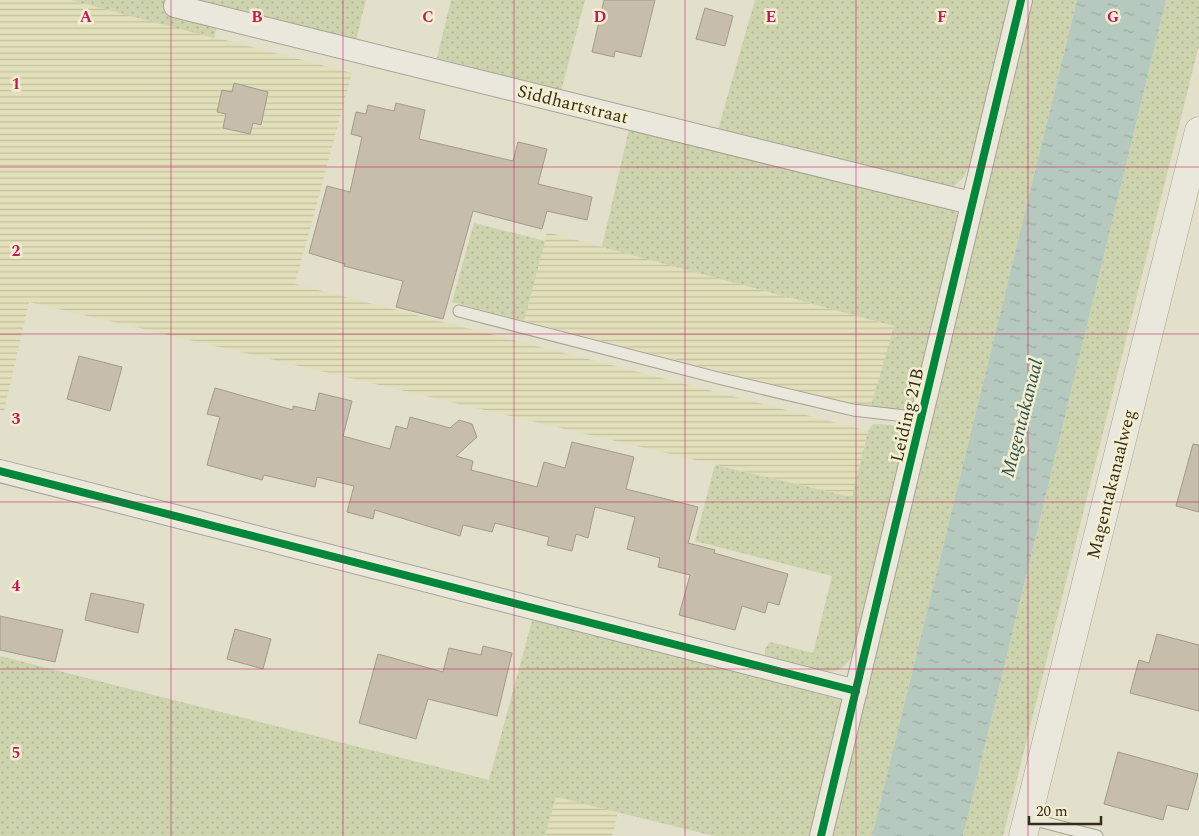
<svg xmlns="http://www.w3.org/2000/svg" width="1199" height="836" font-family="Spectral,serif">
  <style>
    .farmland { fill: url(#farmland-rules) }
    .grass { fill: url(#grass-dots) }
    .water { fill: url(#water-ripples) }
    .building { fill: #c6bdab; stroke: #a29a8a }
    .lines { fill: none; stroke-linecap: round; stroke-linejoin: round }
    .service-casing { stroke: #a7a394; stroke-width: 13 }
    .minor-casing { stroke: #a7a394; stroke-width: 24 }
    .tertiary-casing { stroke: #a7a394; stroke-width: 29 }
    .service { stroke: #eae8dc; stroke-width: 11 }
    .minor { stroke: #eae8dc; stroke-width: 22 }
    .tertiary { stroke: #eae8dc; stroke-width: 28 }
    .cycleway-casing { stroke: #f4efd0; stroke-width: 11 }
    .cycleway { stroke: #00873e; stroke-width: 8 }
    .grid { fill: none; stroke: #c2185b; stroke-width: 1; stroke-opacity: 0.55 }
    .labels { text-anchor: middle; stroke-width: 5; stroke-linejoin: round; paint-order: stroke }
    .street-label { font-size: 18px; fill: #352c1d; stroke: #f4efd0 }
    .water-label { font-size: 19px; font-style: italic; fill: #2c5154; stroke: #f4efd0 }
    .grid-label { font-size: 16px; text-anchor: middle; font-weight: bold; fill: #c2185b; stroke: #f4efd0; stroke-width: 5; stroke-linejoin: round; paint-order: stroke }
  </style>
  <defs>
    <pattern id="farmland-rules" width="6" height="5" patternUnits="userSpaceOnUse" patternTransform="scale(1.25)"><rect width="6" height="5" fill="#e2e0bb"/><path d="M0 2.5h6" fill="none" stroke="#c2c0a0"/></pattern>
    <pattern id="grass-dots" width="8" height="8" patternUnits="userSpaceOnUse" patternTransform="scale(1.25)"><rect width="8" height="8" fill="#cdd3ad"/><path d="M2 2h.1M6 6h.1" fill="none" stroke="#b1b594" stroke-width="1.8" stroke-linecap="round"/></pattern>
    <pattern id="water-ripples" width="26" height="14" patternUnits="userSpaceOnUse" patternTransform="scale(1.25)"><rect width="26" height="14" fill="#b6c9bf"/><path d="M2 4q2-2 4 0t4 0M15 11q2-2 4 0t4 0" fill="none" stroke="#9dada4"/></pattern>
  </defs>
  <rect width="100%" height="100%" fill="#e2dfca"/>
  <g class="farmland">
    <path d="M 0,0 L 71,0 L 352,73 L 295,284 L 868,431 L 852,497 L 29,302 L 4,411 L 0,410 Z"/>
    <path d="M 547,232 L 894,326 L 871,406 L 830,399 L 524,321 Z"/>
    <path d="M 556,797 L 618,812 L 612,836 L 545,836 Z"/>
  </g>
  <g class="grass">
    <path d="M 71,0 L 366,0 L 356,40 L 223,6 L 214,38 Z"/>
    <path d="M 451,0 L 585,0 L 561,91 L 437,58 Z"/>
    <path d="M 755,0 L 1012,0 L 973,158 L 963,178 L 952,188 L 717,133 Z"/>
    <path d="M 1032,0 L 1077,0 L 872,836 L 830,836 Z"/>
    <path d="M 1166,0 L 1199,0 L 1199,45 L 1003,836 L 963,836 Z"/>
    <path d="M 630,125 L 947,204 L 957,213 L 959,221 L 918,402 C 902,413 890,411 871,406 L 894,326 L 602,247 Z"/>
    <path d="M 474,223 L 545,241 L 524,321 L 452,302 Z"/>
    <path d="M 873,424 C 888,425 903,423 911,437 L 861,639 C 856,649 851,662 841,668 C 825,679 783,662 765,657 L 765,648 L 770,642 L 813,653 L 832,576 L 695,541 L 715,465 L 852,497 L 868,431 Z"/>
    <path d="M 533,617 L 841,697 L 844,706 L 811,836 L 714,836 L 556,797 L 545,836 L 0,836 L 0,656 L 489,780 Z"/>
  </g>
  <path class="water" d="M 1077,0 L 1166,0 L 963,836 L 872,836 Z"/>
  <g class="building">
    <path d="M 604,0 L 655,0 L 641,57 L 615,51 L 614,57 L 592,52 Z"/>
    <path d="M 705,8 L 733,16 L 725,46 L 696,39 Z"/>
    <path d="M 234,83 L 268,92 L 261,125 L 253,123 L 250,134 L 223,128 L 226,114 L 217,112 L 222,90 L 232,92 Z"/>
    <path d="M 396,103 L 425,110 L 419,139 L 513,161 L 518,142 L 547,149 L 538,184 L 592,197 L 587,220 L 547,211 L 542,229 L 473,211 L 443,319 L 396,307 L 403,281 L 344,266 L 345,264 L 309,253 L 327,186 L 350,192 L 362,137 L 351,134 L 356,112 L 366,114 L 368,105 L 394,111 Z"/>
    <path d="M 79,356 L 122,367 L 110,411 L 67,399 Z"/>
    <path d="M 215,388 L 293,410 L 293,406 L 315,411 L 319,393 L 352,401 L 343,436 L 390,449 L 396,426 L 407,429 L 410,417 L 450,428 L 459,420 L 472,424 L 477,437 L 456,456 L 473,461 L 471,470 L 537,487 L 544,462 L 565,468 L 572,442 L 634,457 L 626,489 L 698,507 L 688,543 L 715,550 L 714,553 L 788,574 L 779,605 L 768,602 L 765,613 L 742,606 L 735,630 L 679,615 L 690,575 L 658,567 L 660,558 L 627,549 L 635,517 L 595,507 L 588,538 L 576,534 L 572,551 L 547,545 L 549,537 L 495,523 L 492,532 L 463,525 L 460,536 L 375,510 L 373,519 L 347,512 L 354,486 L 317,477 L 315,487 L 264,475 L 262,480 L 207,465 L 220,417 L 207,414 Z"/>
    <path d="M 1193,444 L 1199,445 L 1199,512 L 1176,506 Z"/>
    <path d="M 91,593 L 144,604 L 138,633 L 85,620 Z"/>
    <path d="M 0,616 L 63,630 L 55,662 L 0,650 Z"/>
    <path d="M 235,629 L 271,639 L 263,669 L 227,659 Z"/>
    <path d="M 1157,634 L 1199,645 L 1199,711 L 1130,693 L 1139,660 L 1149,663 Z"/>
    <path d="M 483,646 L 512,653 L 497,716 L 428,699 L 416,739 L 359,723 L 378,654 L 443,672 L 449,648 L 481,655 Z"/>
    <path d="M 1118,752 L 1198,774 L 1188,810 L 1167,805 L 1163,820 L 1104,804 Z"/>
  </g>
  <g class="lines">
    <defs>
      <g id="service">
        <path d="M 459,311 L 722,379 L 853,410 L 922,418"/>
        <path d="M 1027,818 L 1097,836"/>
      </g>
      <g id="minor">
        <path d="M 175,6 L 971,203"/>
        <path d="M 0,471 L 856,691"/>
        <path d="M 821,836 L 1021,0"/>
      </g>
      <path id="tertiary" d="M 1023,836 L 1199,131"/>
    </defs>
    <use href="#service" class="service-casing"/>
    <use href="#minor" class="minor-casing"/>
    <use href="#tertiary" class="tertiary-casing"/>
    <use href="#service" class="service"/>
    <use href="#minor" class="minor"/>
    <use href="#tertiary" class="tertiary"/>
    <defs>
      <g id="cycleway">
        <path d="M 0,471 L 856,691"/>
        <path d="M 821,836 L 1021,0"/>
      </g>
    </defs>
    <use href="#cycleway" class="cycleway-casing"/>
    <use href="#cycleway" class="cycleway"/>
  </g>
  <path class="grid" d="M 171,0 L 171,836M 343,0 L 343,836M 514,0 L 514,836M 685,0 L 685,836M 856,0 L 856,836M 1028,0 L 1028,836M 0,167 L 1199,167M 0,334 L 1199,334M 0,502 L 1199,502M 0,669 L 1199,669"/>
  <g class="labels">
    <g class="street-label">
      <text transform="translate(573 104) rotate(14)" y="6">Siddhartstraat</text>
      <text transform="translate(907 415) rotate(-77)" y="6">Leiding 21B</text>
      <text transform="translate(1111 484) rotate(-76)" y="6">Magentakanaalweg</text>
    </g>
    <g class="water-label">
      <text transform="translate(1021 418) rotate(-76)" y="7">Magentakanaal</text>
    </g>
  </g>
  <g class="grid-label">
    <text x="86" y="22">A</text>
    <text x="257" y="22">B</text>
    <text x="428" y="22">C</text>
    <text x="600" y="22">D</text>
    <text x="771" y="22">E</text>
    <text x="942" y="22">F</text>
    <text x="1113" y="22">G</text>
    <text x="16" y="89">1</text>
    <text x="16" y="256">2</text>
    <text x="16" y="424">3</text>
    <text x="16" y="591">4</text>
    <text x="16" y="758">5</text>
  </g>
  <path d="M1029 816v8h72v-8" fill="none" stroke="#352c1d" stroke-width="2.5"/>
  <text x="1036" y="816" font-size="15" fill="#352c1d" stroke="#f4efd0" stroke-width="4" paint-order="stroke">20 m</text>
</svg>
